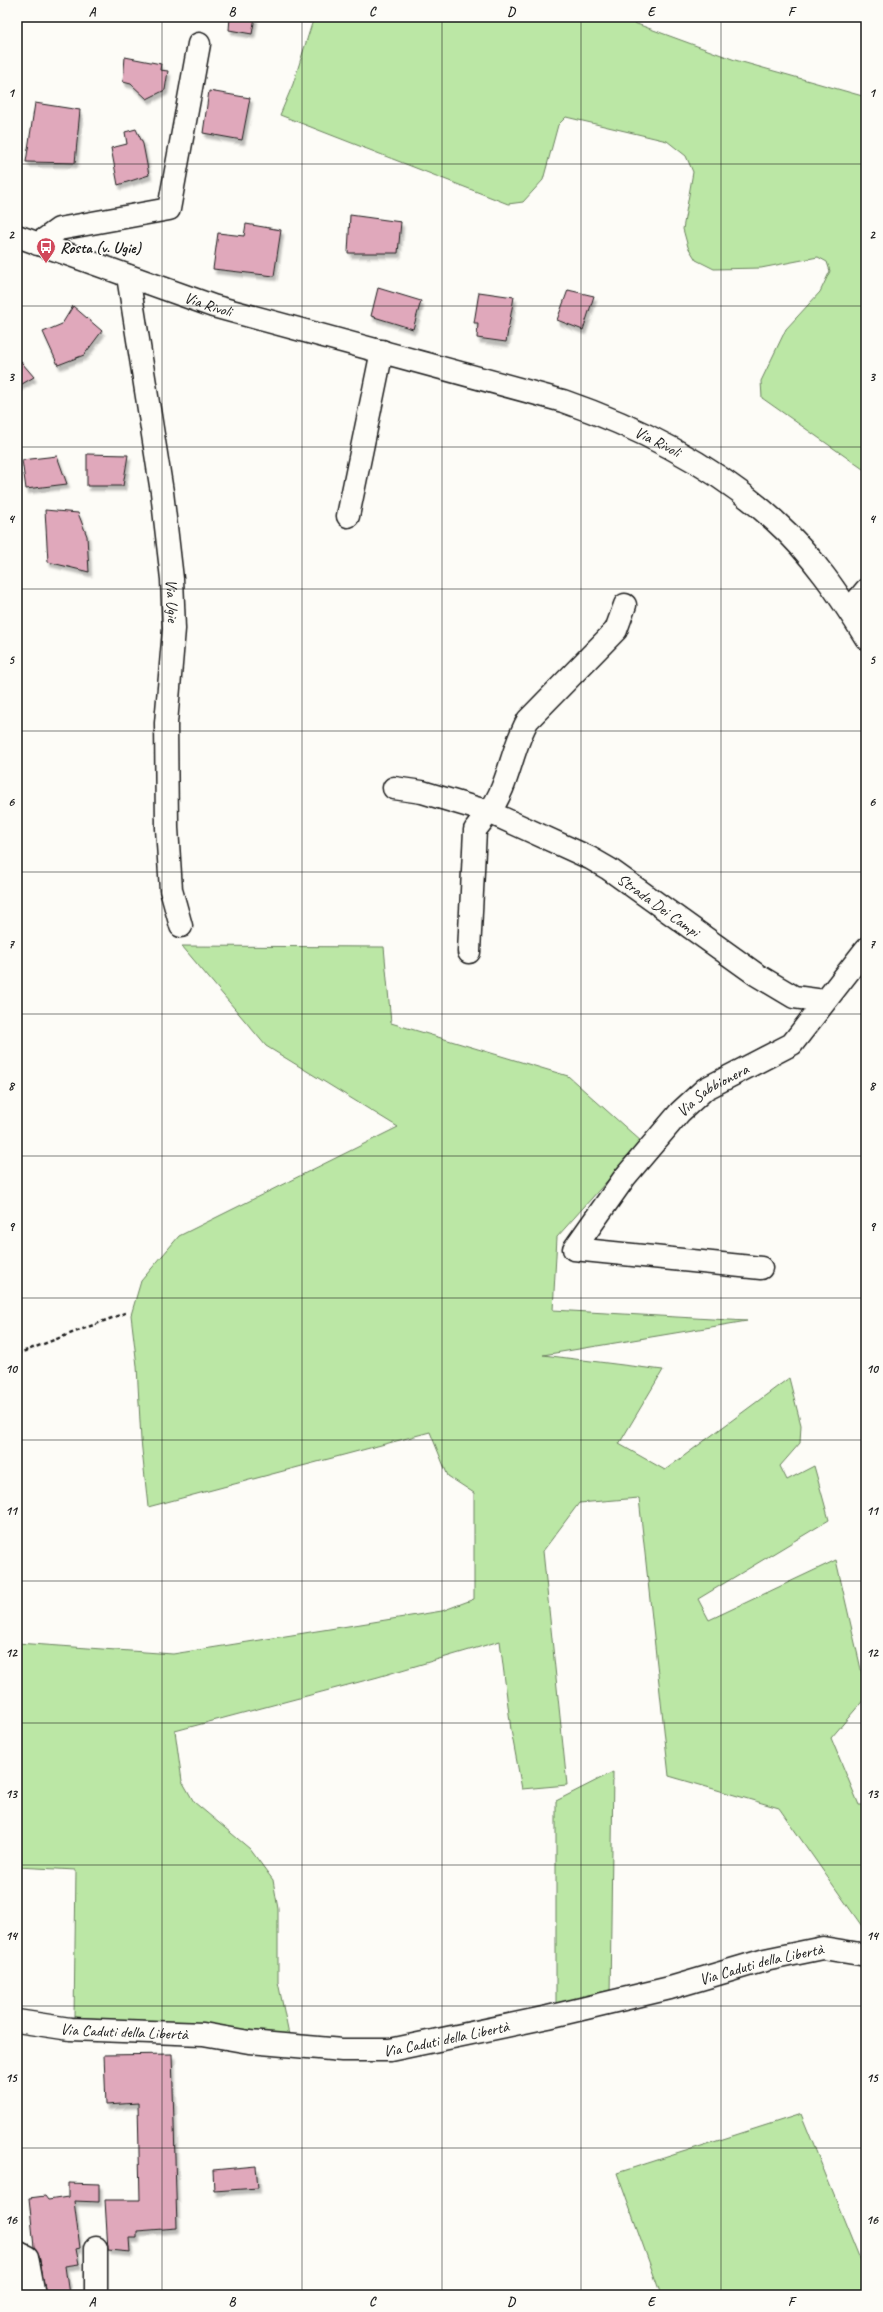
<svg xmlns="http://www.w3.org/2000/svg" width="883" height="2312" font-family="Caveat,sans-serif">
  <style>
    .green { fill: #bbe7a5; stroke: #6c8260 }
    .building { fill: #e0a8bb; stroke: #1c1c1c; filter: url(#shadow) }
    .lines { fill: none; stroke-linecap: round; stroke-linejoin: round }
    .minor-casing { stroke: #1c1c1c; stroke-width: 25 }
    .path { stroke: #1c1c1c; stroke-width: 2.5; stroke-dasharray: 4 3; stroke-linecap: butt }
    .minor { stroke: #fdfcf7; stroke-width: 22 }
    .grid { fill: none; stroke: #1c1c1c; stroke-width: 1; stroke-opacity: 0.55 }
    .labels { text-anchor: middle; stroke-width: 3.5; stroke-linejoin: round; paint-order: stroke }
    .poi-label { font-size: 16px; font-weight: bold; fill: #1c1c1c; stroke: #fdfcf7; text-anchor: start }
    .street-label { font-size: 16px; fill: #1c1c1c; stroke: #fdfcf7 }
    .neatline { fill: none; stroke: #1c1c1c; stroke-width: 1.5 }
    .grid-label { font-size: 13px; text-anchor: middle; font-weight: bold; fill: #1c1c1c }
  </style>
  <defs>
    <filter id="shadow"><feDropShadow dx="2.5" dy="4.5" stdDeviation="1" flood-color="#0004"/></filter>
  </defs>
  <rect width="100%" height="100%" fill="#fdfcf7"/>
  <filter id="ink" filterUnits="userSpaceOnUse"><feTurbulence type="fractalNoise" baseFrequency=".025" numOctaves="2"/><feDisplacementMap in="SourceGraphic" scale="8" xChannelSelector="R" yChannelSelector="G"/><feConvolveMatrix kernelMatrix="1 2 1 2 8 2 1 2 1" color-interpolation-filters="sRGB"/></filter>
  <g filter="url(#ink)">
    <g class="green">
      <path d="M 314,17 L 618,17 L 735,60 L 866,97 L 866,468 L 863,469 L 762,398 L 761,381 L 786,329 L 820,292 L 830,271 L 827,262 L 818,257 L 761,268 L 714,269 L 696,260 L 688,247 L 683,229 L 693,172 L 686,156 L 667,141 L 566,117 L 558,125 L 543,180 L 523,202 L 508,204 L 280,115 L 293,84 Z"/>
      <path d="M 182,946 L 384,947 L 391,1023 L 568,1076 L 642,1142 L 557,1237 L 553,1310 L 747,1321 L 543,1355 L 663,1370 L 619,1444 L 665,1470 L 789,1378 L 801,1425 L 800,1443 L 780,1466 L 787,1480 L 814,1466 L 829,1520 L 698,1599 L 709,1620 L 836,1560 L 866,1691 L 866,1697 L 831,1738 L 859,1805 L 866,1805 L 866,1932 L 779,1808 L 669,1776 L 639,1498 L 579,1503 L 543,1551 L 567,1785 L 522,1789 L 511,1730 L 500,1641 L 378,1677 L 175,1731 L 182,1781 L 194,1802 L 250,1849 L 273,1880 L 278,1909 L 278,1982 L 289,2035 L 209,2026 L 74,2017 L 76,1870 L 17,1867 L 17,1643 L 173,1654 L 442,1611 L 474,1599 L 474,1493 L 448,1476 L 430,1432 L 148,1507 L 141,1440 L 137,1366 L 131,1315 L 141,1281 L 179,1236 L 398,1127 L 266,1046 Z"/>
      <path d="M 613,1772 L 610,1997 L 556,2004 L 556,1801 Z"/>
      <path d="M 801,2114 L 866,2274 L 866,2295 L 661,2295 L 617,2173 Z"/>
    </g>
    <g class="building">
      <path d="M 230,17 L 255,17 L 252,34 L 229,30 Z"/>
      <path d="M 125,57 L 161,64 L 160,70 L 168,71 L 165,90 L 147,99 L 131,84 L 123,82 Z"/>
      <path d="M 209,91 L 250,98 L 242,140 L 203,133 Z"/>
      <path d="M 35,103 L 80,110 L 75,163 L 26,162 Z"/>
      <path d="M 136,129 L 143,144 L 149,175 L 118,185 L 111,148 L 127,144 L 125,132 Z"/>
      <path d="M 350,215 L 401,222 L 398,253 L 348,253 Z"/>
      <path d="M 246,224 L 281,230 L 274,276 L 213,269 L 218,233 L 244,236 Z"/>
      <path d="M 378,288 L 421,301 L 413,329 L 371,316 Z"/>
      <path d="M 568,290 L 594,296 L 583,330 L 557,320 Z"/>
      <path d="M 479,292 L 514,297 L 506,342 L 477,338 L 478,323 L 474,323 Z"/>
      <path d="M 73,306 L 102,331 L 84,355 L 58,365 L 43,332 L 62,324 Z"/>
      <path d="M 17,357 L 34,377 L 17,387 Z"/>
      <path d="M 87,454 L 128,455 L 123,486 L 87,486 Z"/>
      <path d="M 57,456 L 67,484 L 26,489 L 22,460 Z"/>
      <path d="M 45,510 L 78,513 L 87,536 L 89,572 L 48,562 Z"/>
      <path d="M 172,2054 L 177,2228 L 137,2231 L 137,2238 L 129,2238 L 130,2252 L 108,2250 L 105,2200 L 140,2200 L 138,2103 L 106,2105 L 104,2055 Z"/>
      <path d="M 256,2166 L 258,2188 L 214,2191 L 213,2170 Z"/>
      <path d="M 68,2183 L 99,2184 L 99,2202 L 74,2201 L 80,2248 L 76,2249 L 79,2264 L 65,2266 L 69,2295 L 46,2295 L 39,2255 L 34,2247 L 29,2198 L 45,2196 L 48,2200 L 68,2197 Z"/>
    </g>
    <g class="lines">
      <defs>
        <g id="minor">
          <path id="s1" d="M 17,236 L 213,306 L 563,401 C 641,428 714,465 775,521 C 812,554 840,596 866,638"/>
          <path d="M 38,244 L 59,229 L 169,209 L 199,44"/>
          <path id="s2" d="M 128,276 L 162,492 L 172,579 L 174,629 L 166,723 L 167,828 L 171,890 L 181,926"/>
          <path d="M 348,516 L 382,351"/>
          <path d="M 847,607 L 856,602 L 866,590"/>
          <path d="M 394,788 L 422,792 L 489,812 C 509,786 511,749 528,720 L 616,630 L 625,605"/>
          <path id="s3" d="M 469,952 L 475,830 L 489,812 L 590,858 L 609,869 L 757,975 L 794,997 L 824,1001"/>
          <path id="s4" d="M 761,1268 L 574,1249 L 625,1177 L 680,1112 L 705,1089 L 792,1044 L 866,949"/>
          <path id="s5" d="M 17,2021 L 70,2029 L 203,2034 L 249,2042 L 342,2050 L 390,2050 L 548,2017 L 670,1988 L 765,1960 L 823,1948 L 866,1955"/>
          <path d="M 96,2248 L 96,2295"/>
          <path d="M 17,2252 L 27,2257 L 34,2295"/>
        </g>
      </defs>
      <use href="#minor" class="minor-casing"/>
      <path class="path" d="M 17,1354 L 125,1313"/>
      <use href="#minor" class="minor"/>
    </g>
  </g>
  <path class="grid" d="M 162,17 L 162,2295M 302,17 L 302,2295M 442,17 L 442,2295M 581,17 L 581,2295M 721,17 L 721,2295M 17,164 L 866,164M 17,306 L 866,306M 17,447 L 866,447M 17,589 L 866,589M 17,731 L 866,731M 17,872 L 866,872M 17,1014 L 866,1014M 17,1156 L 866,1156M 17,1298 L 866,1298M 17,1440 L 866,1440M 17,1581 L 866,1581M 17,1723 L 866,1723M 17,1865 L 866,1865M 17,2006 L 866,2006M 17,2148 L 866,2148"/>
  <defs>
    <symbol id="bus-pin" viewBox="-11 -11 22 30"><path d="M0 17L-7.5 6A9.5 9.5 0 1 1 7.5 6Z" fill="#d1495b" stroke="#fdfcf7"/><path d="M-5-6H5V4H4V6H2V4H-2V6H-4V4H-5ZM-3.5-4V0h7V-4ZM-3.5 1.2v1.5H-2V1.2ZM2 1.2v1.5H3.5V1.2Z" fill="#fff"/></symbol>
  </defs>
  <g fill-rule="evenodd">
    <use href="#bus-pin" x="35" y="236" width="22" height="30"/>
  </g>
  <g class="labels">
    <g class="poi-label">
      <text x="60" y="253">Rosta (v. Ugie)</text>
    </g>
    <g class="street-label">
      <text dy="6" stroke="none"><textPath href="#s1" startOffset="203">Via Rivoli</textPath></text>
      <text dy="6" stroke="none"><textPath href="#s1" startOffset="674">Via Rivoli</textPath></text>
      <text dy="6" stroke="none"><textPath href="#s2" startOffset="328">Via Ugie</textPath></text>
      <text dy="6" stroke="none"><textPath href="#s3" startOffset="339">Strada Dei Campi</textPath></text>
      <text dy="6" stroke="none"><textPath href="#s4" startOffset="401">Via Sabbionera</textPath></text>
      <text dy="6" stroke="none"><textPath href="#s5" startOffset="756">Via Caduti della Libertà</textPath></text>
      <text dy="6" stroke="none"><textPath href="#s5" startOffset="108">Via Caduti della Libertà</textPath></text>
      <text dy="6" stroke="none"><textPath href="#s5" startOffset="432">Via Caduti della Libertà</textPath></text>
    </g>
  </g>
  <rect width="883" height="2312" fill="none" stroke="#fdfcf7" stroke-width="44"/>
  <rect x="22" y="22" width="839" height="2268" class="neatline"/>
  <g class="grid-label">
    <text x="92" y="16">A</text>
    <text x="232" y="16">B</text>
    <text x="372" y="16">C</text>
    <text x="511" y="16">D</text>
    <text x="651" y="16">E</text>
    <text x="791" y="16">F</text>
    <text x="11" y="97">1</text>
    <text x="872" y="97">1</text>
    <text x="11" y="239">2</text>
    <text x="872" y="239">2</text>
    <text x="11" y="381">3</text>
    <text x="872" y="381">3</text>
    <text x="11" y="523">4</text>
    <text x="872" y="523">4</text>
    <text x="11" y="664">5</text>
    <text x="872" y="664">5</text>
    <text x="11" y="806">6</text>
    <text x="872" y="806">6</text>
    <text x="11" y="948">7</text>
    <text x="872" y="948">7</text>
    <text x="11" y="1090">8</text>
    <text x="872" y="1090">8</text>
    <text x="11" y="1231">9</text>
    <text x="872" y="1231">9</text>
    <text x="11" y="1373">10</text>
    <text x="872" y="1373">10</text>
    <text x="11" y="1515">11</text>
    <text x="872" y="1515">11</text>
    <text x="11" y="1657">12</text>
    <text x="872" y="1657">12</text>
    <text x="11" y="1798">13</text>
    <text x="872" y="1798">13</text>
    <text x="11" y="1940">14</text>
    <text x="872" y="1940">14</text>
    <text x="11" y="2082">15</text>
    <text x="872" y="2082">15</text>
    <text x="11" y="2224">16</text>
    <text x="872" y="2224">16</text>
    <text x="92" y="2306">A</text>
    <text x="232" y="2306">B</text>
    <text x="372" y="2306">C</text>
    <text x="511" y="2306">D</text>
    <text x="651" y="2306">E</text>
    <text x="791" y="2306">F</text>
  </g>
</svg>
